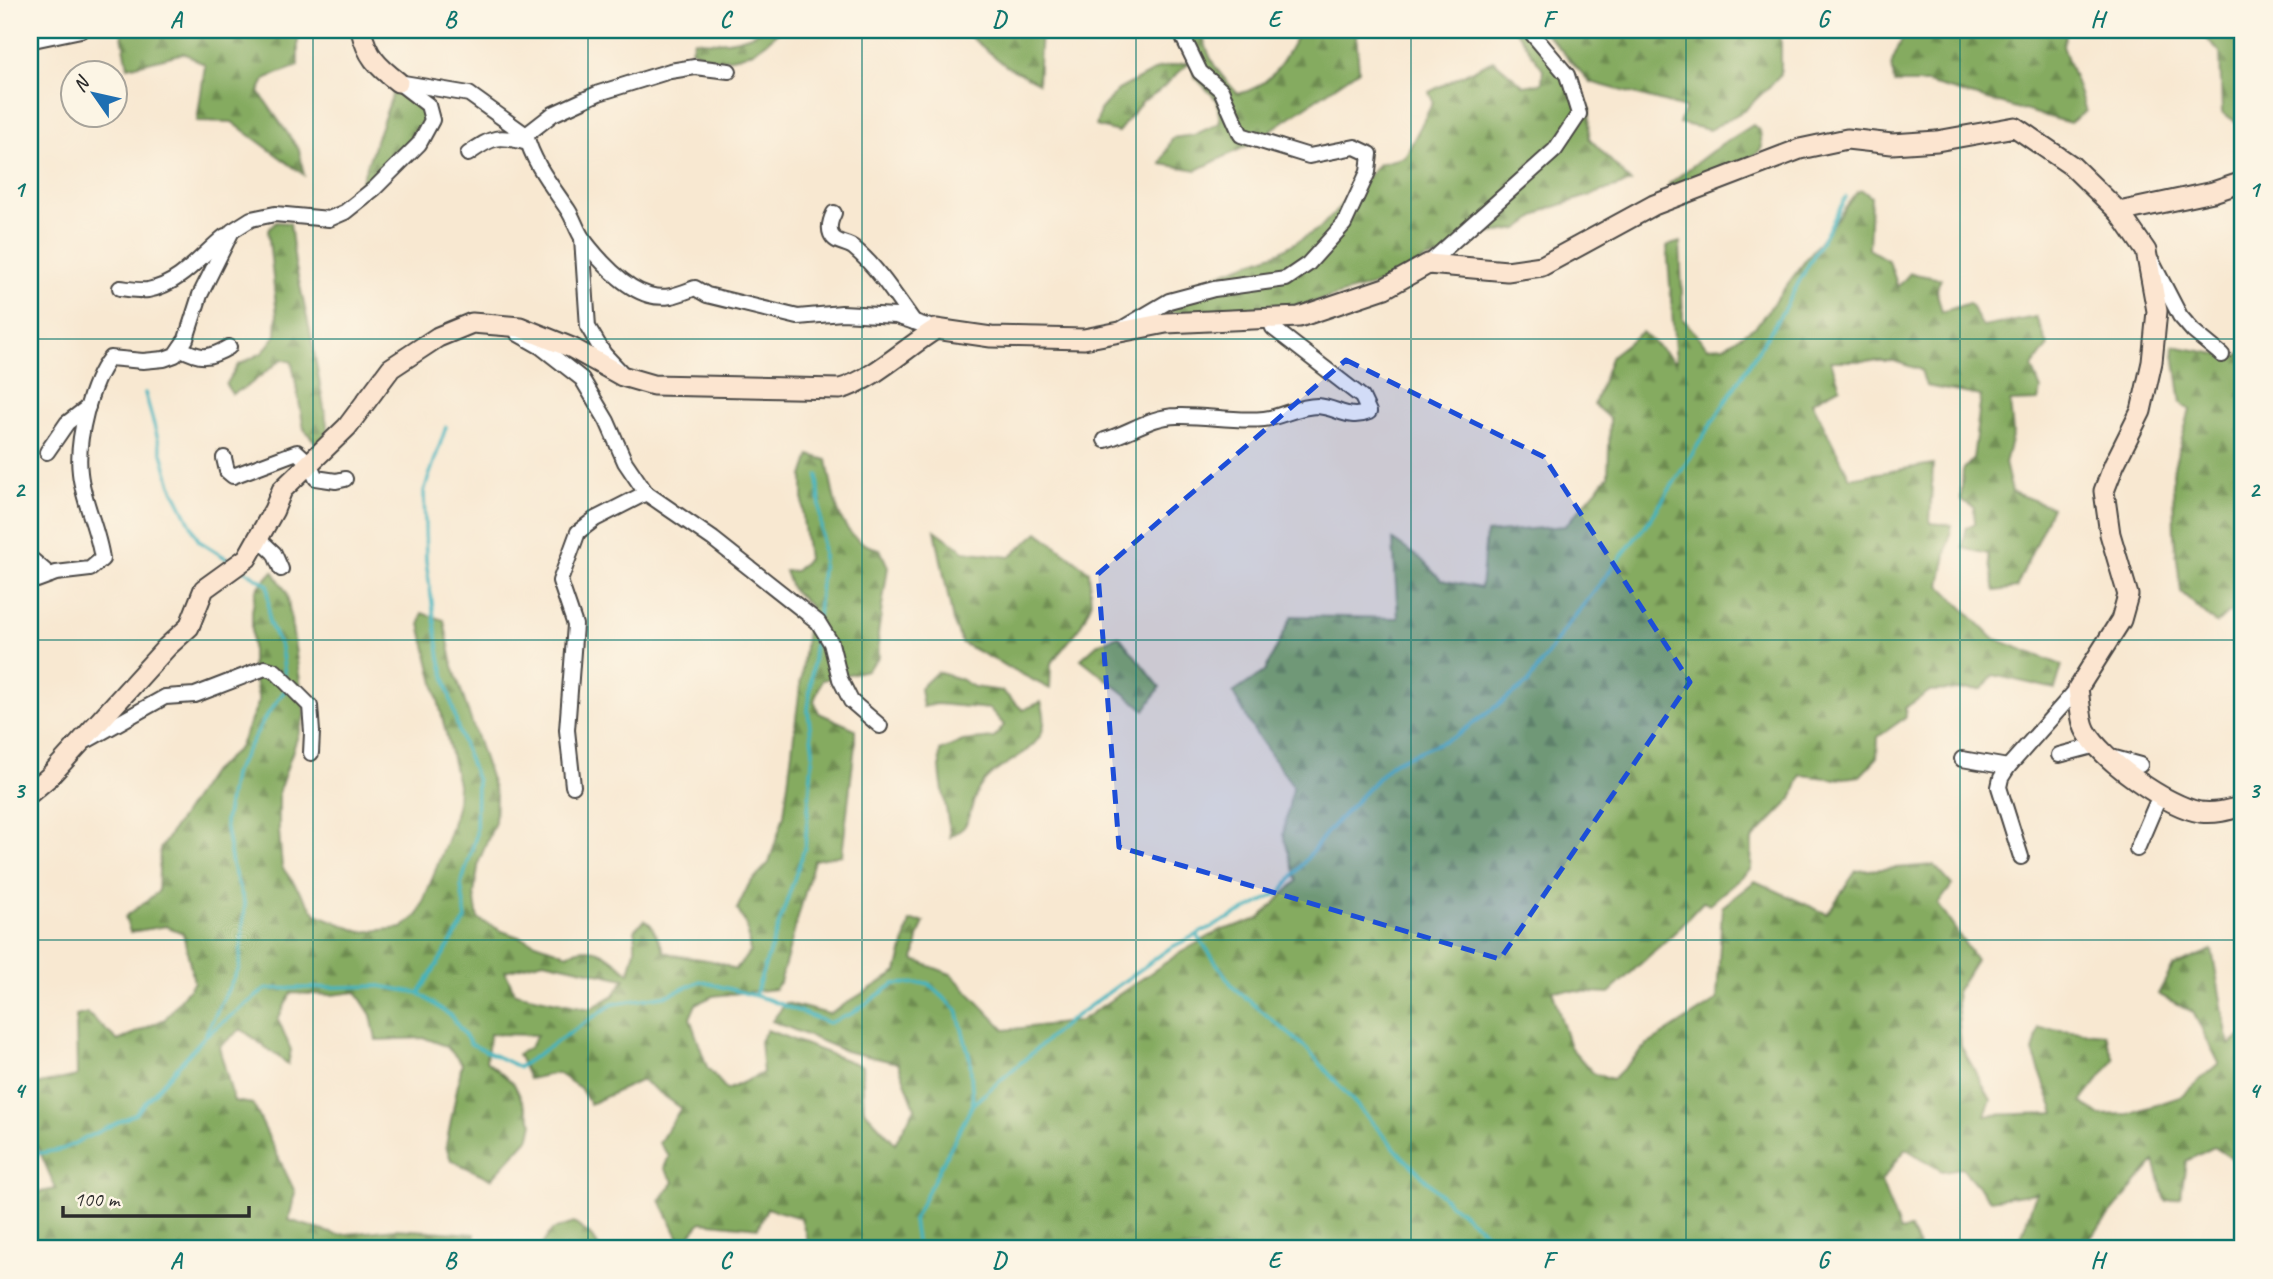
<svg xmlns="http://www.w3.org/2000/svg" width="2273" height="1279" font-family="Caveat,sans-serif">
  <style>
    .forest { fill: url(#forest-firs); stroke: #586b46; stroke-width: 2; fill-rule: evenodd }
    .lines { fill: none; stroke-linecap: round; stroke-linejoin: round }
    .stream { stroke: #45b4be; stroke-width: 3.5 }
    .street-casing { stroke: #4a4744; stroke-width: 18 }
    .secondary-casing { stroke: #4a4744; stroke-width: 23 }
    .street { stroke: #fff; stroke-width: 14 }
    .secondary { stroke: #fce5d0; stroke-width: 19 }
    .marked { fill: #1d4ed8; fill-opacity: 0.2; stroke: #1d4ed8; stroke-width: 5; stroke-dasharray: 14 9; stroke-linejoin: round }
    .grid { fill: none; stroke: #0f766e; stroke-width: 2; stroke-opacity: 0.55 }
    .neatline { fill: none; stroke: #0f766e; stroke-width: 2.5 }
    .grid-label { font-size: 23px; text-anchor: middle; font-weight: bold; fill: #0f766e }
  </style>
  <defs>
    <pattern id="forest-firs" width="22" height="20" patternUnits="userSpaceOnUse" patternTransform="scale(1.75)"><rect width="22" height="20" fill="#85ab61"/><path d="M5 1l3.5 6h-7zM16 11l3.5 6h-7z" fill="#6d8b50"/></pattern>
  </defs>
  <rect width="100%" height="100%" fill="#fcf5e5"/>
  <filter id="ink" filterUnits="userSpaceOnUse"><feTurbulence type="fractalNoise" baseFrequency=".0143" numOctaves="2"/><feDisplacementMap in="SourceGraphic" scale="14" xChannelSelector="R" yChannelSelector="G"/><feConvolveMatrix kernelMatrix="1 2 1 2 8 2 1 2 1" color-interpolation-filters="sRGB"/></filter>
  <filter id="wash" filterUnits="userSpaceOnUse"><feTurbulence type="fractalNoise" baseFrequency=".00686" numOctaves="4" result="noise"/><feDisplacementMap in="SourceGraphic" scale="28" xChannelSelector="R" yChannelSelector="G"/><feGaussianBlur stdDeviation="1.57" result="paint"/><feColorMatrix in="noise" values="0 0 0 0 0 0 0 0 0 0 0 0 0 0 0 0 0 1.4 0 .05"/><feComposite in="paint" operator="in"/></filter>
  <g filter="url(#wash)">
    <rect width="100%" height="100%" fill="#f8e8d1"/>
    <g class="forest">
      <path d="M 121,30 L 298,30 L 298,66 L 266,78 L 259,92 L 299,150 L 304,175 L 232,122 L 197,121 L 205,65 L 184,53 L 128,67 Z"/>
      <path d="M 762,30 L 779,30 C 764,48 743,59 719,59 C 710,59 700,53 691,50 L 694,40 C 718,44 740,42 762,30 Z"/>
      <path d="M 962,30 L 1041,30 L 1038,83 L 1006,66 Z"/>
      <path d="M 1187,30 L 1202,30 C 1208,61 1217,71 1238,94 C 1273,85 1280,65 1297,36 L 1310,33 L 1311,30 L 1360,30 L 1356,31 L 1359,70 L 1249,145 L 1197,170 L 1161,164 L 1172,138 L 1194,135 L 1220,123 L 1217,100 L 1194,76 Z"/>
      <path d="M 1515,30 L 1522,30 L 1563,75 L 1590,110 L 1589,138 L 1631,182 L 1545,210 L 1518,229 L 1486,234 L 1454,256 L 1426,259 L 1384,282 L 1303,305 L 1284,308 L 1167,313 L 1202,280 L 1279,252 L 1320,228 L 1379,164 L 1405,157 L 1433,102 L 1429,92 L 1493,60 L 1524,86 L 1542,83 L 1543,69 Z"/>
      <path d="M 1543,30 L 1781,30 L 1781,75 L 1745,110 L 1709,130 L 1679,123 L 1685,108 L 1590,82 Z"/>
      <path d="M 1906,30 L 2067,30 L 2063,46 L 2086,111 L 2070,123 L 1927,83 L 1894,83 L 1892,62 Z"/>
      <path d="M 2199,30 L 2243,30 L 2243,126 L 2222,113 L 2220,53 Z"/>
      <path d="M 1190,62 L 1160,90 L 1142,102 L 1118,132 L 1096,126 L 1100,110 L 1118,90 L 1159,68 Z"/>
      <path d="M 394,90 L 424,110 L 426,122 L 414,140 L 355,199 Z"/>
      <path d="M 1753,125 L 1760,131 L 1762,147 L 1757,154 L 1670,194 L 1669,184 L 1712,151 Z"/>
      <path d="M 1862,190 L 1871,197 L 1869,249 L 1889,261 L 1898,287 L 1910,273 L 1941,279 L 1936,289 L 1942,312 L 1969,303 L 1983,327 L 2036,317 L 2048,345 L 2032,367 L 2041,389 L 2038,401 L 2010,402 L 2013,433 L 2005,463 L 2012,492 L 2052,507 L 2016,588 L 1995,591 L 1988,554 L 1963,548 L 1966,528 L 1975,523 L 1974,508 L 1961,500 L 1963,470 L 1973,459 L 1981,396 L 1926,386 L 1921,370 L 1894,361 L 1831,361 L 1840,387 L 1812,402 L 1850,478 L 1933,464 L 1930,523 L 1952,525 L 1940,585 L 1993,638 L 2062,665 L 2055,689 L 1993,675 L 1982,689 L 1930,691 L 1905,708 L 1906,717 L 1878,737 L 1877,758 L 1860,776 L 1836,779 L 1801,775 L 1792,799 L 1752,840 L 1751,869 L 1710,904 L 1703,902 L 1676,931 L 1609,993 L 1552,990 L 1570,1047 L 1594,1074 L 1613,1079 L 1647,1045 L 1717,1000 L 1722,907 L 1755,881 L 1827,914 L 1856,871 L 1934,865 L 1952,885 L 1938,904 L 1976,960 L 1956,992 L 1961,1046 L 1991,1100 L 1985,1115 L 2055,1113 L 2033,1052 L 2039,1028 L 2105,1034 L 2114,1060 L 2081,1102 L 2099,1115 L 2128,1114 L 2180,1097 L 2219,1063 L 2193,1012 L 2158,994 L 2173,966 L 2212,950 L 2229,1045 L 2243,1035 L 2243,1166 L 2214,1147 L 2186,1161 L 2181,1197 L 2166,1201 L 2154,1162 L 2081,1249 L 2017,1249 L 2036,1193 L 1990,1200 L 1962,1168 L 1942,1171 L 1906,1149 L 1881,1181 L 1900,1231 L 1910,1229 L 1920,1249 L 810,1249 L 801,1218 L 767,1208 L 758,1228 L 701,1222 L 682,1245 L 660,1200 L 674,1182 L 664,1168 L 669,1156 L 659,1143 L 681,1108 L 642,1080 L 590,1104 L 580,1088 L 557,1073 L 529,1079 L 518,1054 L 530,1047 L 537,1035 L 490,1034 L 486,1061 L 514,1084 L 533,1123 L 530,1137 L 491,1179 L 451,1160 L 446,1146 L 462,1063 L 446,1046 L 425,1038 L 376,1040 L 371,1015 L 356,992 L 331,995 L 291,993 L 278,1019 L 291,1050 L 288,1064 L 241,1029 L 219,1047 L 234,1101 L 253,1104 L 295,1192 L 289,1220 L 337,1235 L 396,1229 L 475,1234 L 474,1249 L 429,1249 L 403,1245 L 395,1249 L 30,1249 L 30,1194 L 56,1189 L 38,1147 L 30,1145 L 30,1086 L 77,1076 L 76,1016 L 87,1013 L 118,1041 L 165,1019 L 194,982 L 183,933 L 166,926 L 130,932 L 125,917 L 158,892 L 160,849 L 210,774 L 239,748 L 259,701 L 252,668 L 252,611 L 256,590 L 273,571 L 287,593 L 305,715 L 279,791 L 279,831 L 282,867 L 316,914 L 361,932 L 402,928 L 418,915 L 449,835 L 457,807 L 458,784 L 420,624 L 422,613 L 444,620 L 453,666 L 496,795 L 495,822 L 479,861 L 474,894 L 478,919 L 502,931 L 567,954 C 594,941 609,955 629,973 L 635,950 L 635,929 L 644,920 L 651,925 L 665,952 C 691,962 708,954 735,970 L 750,952 L 747,926 L 737,909 L 749,884 L 769,863 L 784,815 L 810,606 L 792,590 L 785,571 L 795,571 L 808,559 L 803,519 L 803,476 L 810,455 L 827,460 C 834,496 837,542 880,549 L 888,567 L 878,634 L 879,657 L 867,670 L 822,680 L 814,701 L 819,713 L 855,729 L 855,745 L 842,855 L 814,860 L 780,982 L 775,989 L 713,996 L 696,1004 L 690,1018 L 707,1067 L 727,1090 L 763,1073 L 760,1041 L 767,1030 L 862,1066 L 864,1110 L 895,1143 L 915,1108 L 898,1063 L 845,1051 L 772,1021 L 786,1003 L 829,1014 L 897,972 L 910,921 L 924,922 L 918,938 L 914,960 L 951,974 L 1005,1030 L 1080,1021 L 1178,954 L 1219,931 L 1259,919 L 1297,881 L 1283,834 L 1293,786 L 1254,731 L 1233,693 L 1265,671 L 1292,616 L 1398,618 L 1393,540 L 1422,560 L 1441,580 L 1481,588 L 1486,533 L 1565,526 L 1608,476 L 1610,419 L 1594,405 L 1612,355 L 1642,332 L 1676,363 L 1667,246 L 1680,242 L 1683,319 L 1707,347 L 1725,346 L 1756,326 L 1857,192 ZM 544,961 L 624,979 L 625,979 L 614,995 L 590,1009 L 515,993 L 505,971 Z"/>
      <path d="M 276,222 L 290,223 L 295,263 L 312,340 L 328,430 L 324,441 L 316,443 L 304,429 L 292,362 L 282,359 L 248,386 L 232,394 L 226,385 L 238,365 L 262,353 L 276,335 L 277,316 L 268,230 Z"/>
      <path d="M 2173,346 L 2234,357 L 2243,352 L 2243,624 L 2229,612 L 2216,624 L 2181,592 L 2174,535 L 2173,470 L 2190,410 L 2181,403 Z"/>
      <path d="M 935,530 L 964,551 L 1010,557 L 1038,532 L 1089,571 L 1091,604 L 1079,629 L 1051,663 L 1050,689 L 962,643 L 953,621 Z"/>
      <path d="M 1119,636 L 1160,687 L 1145,710 L 1081,659 L 1099,643 Z"/>
      <path d="M 937,672 L 960,679 L 974,687 L 1002,691 L 1023,710 L 1041,702 C 1059,752 1001,756 980,787 C 972,798 971,818 964,827 C 961,831 953,834 950,837 C 948,808 938,779 940,751 L 963,741 L 994,738 L 1004,725 L 990,709 L 937,704 L 923,707 L 920,688 Z"/>
      <path d="M 574,1223 L 592,1236 L 600,1249 L 539,1249 L 552,1230 Z"/>
    </g>
    <g class="lines">
      <g class="stream">
        <path d="M 145,393 L 171,485 L 199,541 L 232,562"/>
        <path d="M 244,570 L 268,585 L 269,622 L 281,648 L 285,675"/>
        <path d="M 818,616 L 823,557 L 818,475"/>
        <path d="M 1197,935 L 1234,988 L 1306,1048 L 1401,1155 L 1448,1202 L 1507,1249"/>
        <path d="M 419,993 L 466,919 L 461,885 L 476,836 L 477,781 L 459,732 L 440,658 L 426,561 L 424,491 L 446,427"/>
        <path d="M 755,995 L 805,847 L 813,751 L 808,711 L 816,630"/>
        <path d="M 206,1033 L 239,968 L 245,905 L 232,865 L 225,822 L 233,775 L 265,718 L 286,689"/>
        <path d="M 30,1155 L 63,1149 L 135,1114 L 205,1036 L 266,989 L 380,986 L 419,993 L 451,1016 L 471,1044 L 519,1067 L 613,1004 L 669,995 L 700,981 L 767,999 L 829,1023 L 851,1014 L 894,984 L 928,983 L 957,1010 L 970,1059 L 973,1104"/>
        <path d="M 917,1249 L 913,1220 L 973,1104 L 1069,1021 L 1170,948 L 1281,892 L 1328,831 L 1392,763 L 1456,736 L 1528,683 L 1564,630 L 1652,517 L 1780,316 L 1846,197"/>
      </g>
    </g>
  </g>
  <g filter="url(#ink)">
    <g class="lines">
      <defs>
        <g id="street">
          <path d="M 30,39 L 38,39 L 81,30"/>
          <path d="M 729,71 L 695,67 L 670,71 L 599,93 L 553,114 L 526,135 C 533,163 552,186 568,210 C 574,219 577,231 583,239 C 598,259 624,288 649,295 C 667,300 679,294 695,288 L 707,295 L 798,317 L 842,313 L 896,316 L 936,329"/>
          <path d="M 398,82 L 469,94 L 526,135"/>
          <path d="M 468,154 C 493,136 498,135 528,143"/>
          <path d="M 834,213 C 831,219 828,227 831,234 C 835,244 847,242 854,248 C 878,268 896,297 914,322"/>
          <path d="M 582,238 L 588,327 L 604,354 L 620,371"/>
          <path d="M 2152,262 L 2180,316 L 2193,331 L 2222,355"/>
          <path d="M 1428,264 L 1555,150 L 1579,114 L 1567,75 L 1529,30"/>
          <path d="M 120,288 C 129,289 139,291 148,290 C 181,284 201,255 225,236"/>
          <path d="M 1123,328 L 1169,301 L 1214,289 L 1286,279 L 1308,264 L 1344,224 L 1368,172 L 1370,154 L 1355,147 L 1309,156 L 1241,135 L 1221,90 L 1200,72 L 1184,39 L 1182,30"/>
          <path d="M 518,334 L 541,347 L 582,379 L 607,421 L 625,462 L 646,493 L 713,539 L 818,622 L 831,643 L 840,679 L 851,701 L 880,726"/>
          <path d="M 180,348 C 200,359 209,359 229,347"/>
          <path d="M 1105,440 C 1129,433 1152,416 1177,416 C 1206,415 1234,422 1264,419 C 1281,417 1299,406 1317,406 C 1337,407 1348,421 1369,412 L 1362,397 L 1273,328 L 1269,318"/>
          <path d="M 47,452 L 67,423 L 88,407"/>
          <path d="M 224,458 L 227,471 L 233,476 L 297,452 L 309,463 L 316,478 L 336,481 L 345,479"/>
          <path d="M 258,538 L 274,553 L 281,569"/>
          <path d="M 30,558 L 50,575"/>
          <path d="M 30,580 L 37,580 L 56,573 L 90,569 L 102,559 C 98,529 83,502 80,473 C 76,441 90,383 110,358 L 143,361 L 164,359 L 175,355 L 186,339 L 200,295 L 232,231 L 251,219 L 275,214 L 329,219 L 345,212 L 375,188 L 419,144 L 432,120 L 428,105 L 398,82"/>
          <path d="M 88,740 L 165,697 L 195,695 L 265,668 L 275,671 L 310,706 L 312,732 L 311,753"/>
          <path d="M 2059,755 L 2097,745"/>
          <path d="M 2111,757 L 2140,765"/>
          <path d="M 1962,759 L 2008,767"/>
          <path d="M 573,786 L 567,730 L 575,625 L 560,581 L 578,532 L 595,519 L 646,493"/>
          <path d="M 2137,849 L 2160,795"/>
          <path d="M 2021,857 L 1999,787 L 2001,778 L 2008,767 L 2078,688"/>
        </g>
        <g id="secondary">
          <path d="M 361,30 C 367,56 377,66 398,82"/>
          <path d="M 2119,212 L 2213,192 L 2243,182"/>
          <path d="M 30,793 L 49,777 L 167,647 L 189,627 L 204,589 L 247,558 L 274,510 L 282,490 L 347,427 L 391,368 L 438,337 L 472,323 L 520,327 L 572,348 L 622,376 L 653,385 L 840,389 C 873,380 905,348 936,329 L 991,337 L 1084,339 L 1166,323 L 1299,317 L 1385,288 L 1428,264 L 1507,271 L 1542,266 L 1654,205 L 1800,149 L 1847,139 L 1892,144 L 1937,141 L 2015,127 L 2072,166 L 2119,212 L 2146,251 L 2157,311 L 2152,362 L 2141,411 L 2114,465 L 2104,491 L 2110,534 L 2128,595 L 2121,620 L 2078,688 C 2080,701 2080,720 2086,731 C 2102,760 2168,807 2200,812 C 2216,814 2229,810 2243,806"/>
        </g>
      </defs>
      <use href="#street" class="street-casing"/>
      <use href="#secondary" class="secondary-casing"/>
      <use href="#street" class="street"/>
      <use href="#secondary" class="secondary"/>
    </g>
  </g>
  <path class="marked" d="M 1346,360 L 1544,457 L 1690,682 L 1500,959 L 1119,847 L 1098,574 Z"/>
  <path class="grid" d="M 313,30 L 313,1249M 588,30 L 588,1249M 862,30 L 862,1249M 1136,30 L 1136,1249M 1411,30 L 1411,1249M 1686,30 L 1686,1249M 1960,30 L 1960,1249M 30,339 L 2243,339M 30,640 L 2243,640M 30,940 L 2243,940"/>
  <rect width="2273" height="1279" fill="none" stroke="#fcf5e5" stroke-width="77"/>
  <g transform="translate(94 94) rotate(304)"><circle r="33" fill="#fcf5e5" stroke="#a8a49b" stroke-width="2"/>
  <path d="M0-5L12 26L0 18L-12 26Z" fill="#1f6fb2"/>
  <text y="-10" font-size="19" font-weight="bold" text-anchor="middle" fill="#2b2b2b">N</text>
  </g>
  <path d="M63 1206v10h186v-10" fill="none" stroke="#2b2b2b" stroke-width="3.5"/>
  <text x="74" y="1206" font-size="21" fill="#2b2b2b" stroke="#fcf5e5" stroke-width="5" paint-order="stroke">100 m</text>
  <rect x="38" y="38" width="2196" height="1202" class="neatline"/>
  <g class="grid-label">
    <text x="176" y="27">A</text>
    <text x="450" y="27">B</text>
    <text x="725" y="27">C</text>
    <text x="999" y="27">D</text>
    <text x="1274" y="27">E</text>
    <text x="1548" y="27">F</text>
    <text x="1823" y="27">G</text>
    <text x="2097" y="27">H</text>
    <text x="19" y="197">1</text>
    <text x="2254" y="197">1</text>
    <text x="19" y="497">2</text>
    <text x="2254" y="497">2</text>
    <text x="19" y="798">3</text>
    <text x="2254" y="798">3</text>
    <text x="19" y="1098">4</text>
    <text x="2254" y="1098">4</text>
    <text x="176" y="1268">A</text>
    <text x="450" y="1268">B</text>
    <text x="725" y="1268">C</text>
    <text x="999" y="1268">D</text>
    <text x="1274" y="1268">E</text>
    <text x="1548" y="1268">F</text>
    <text x="1823" y="1268">G</text>
    <text x="2097" y="1268">H</text>
  </g>
</svg>
